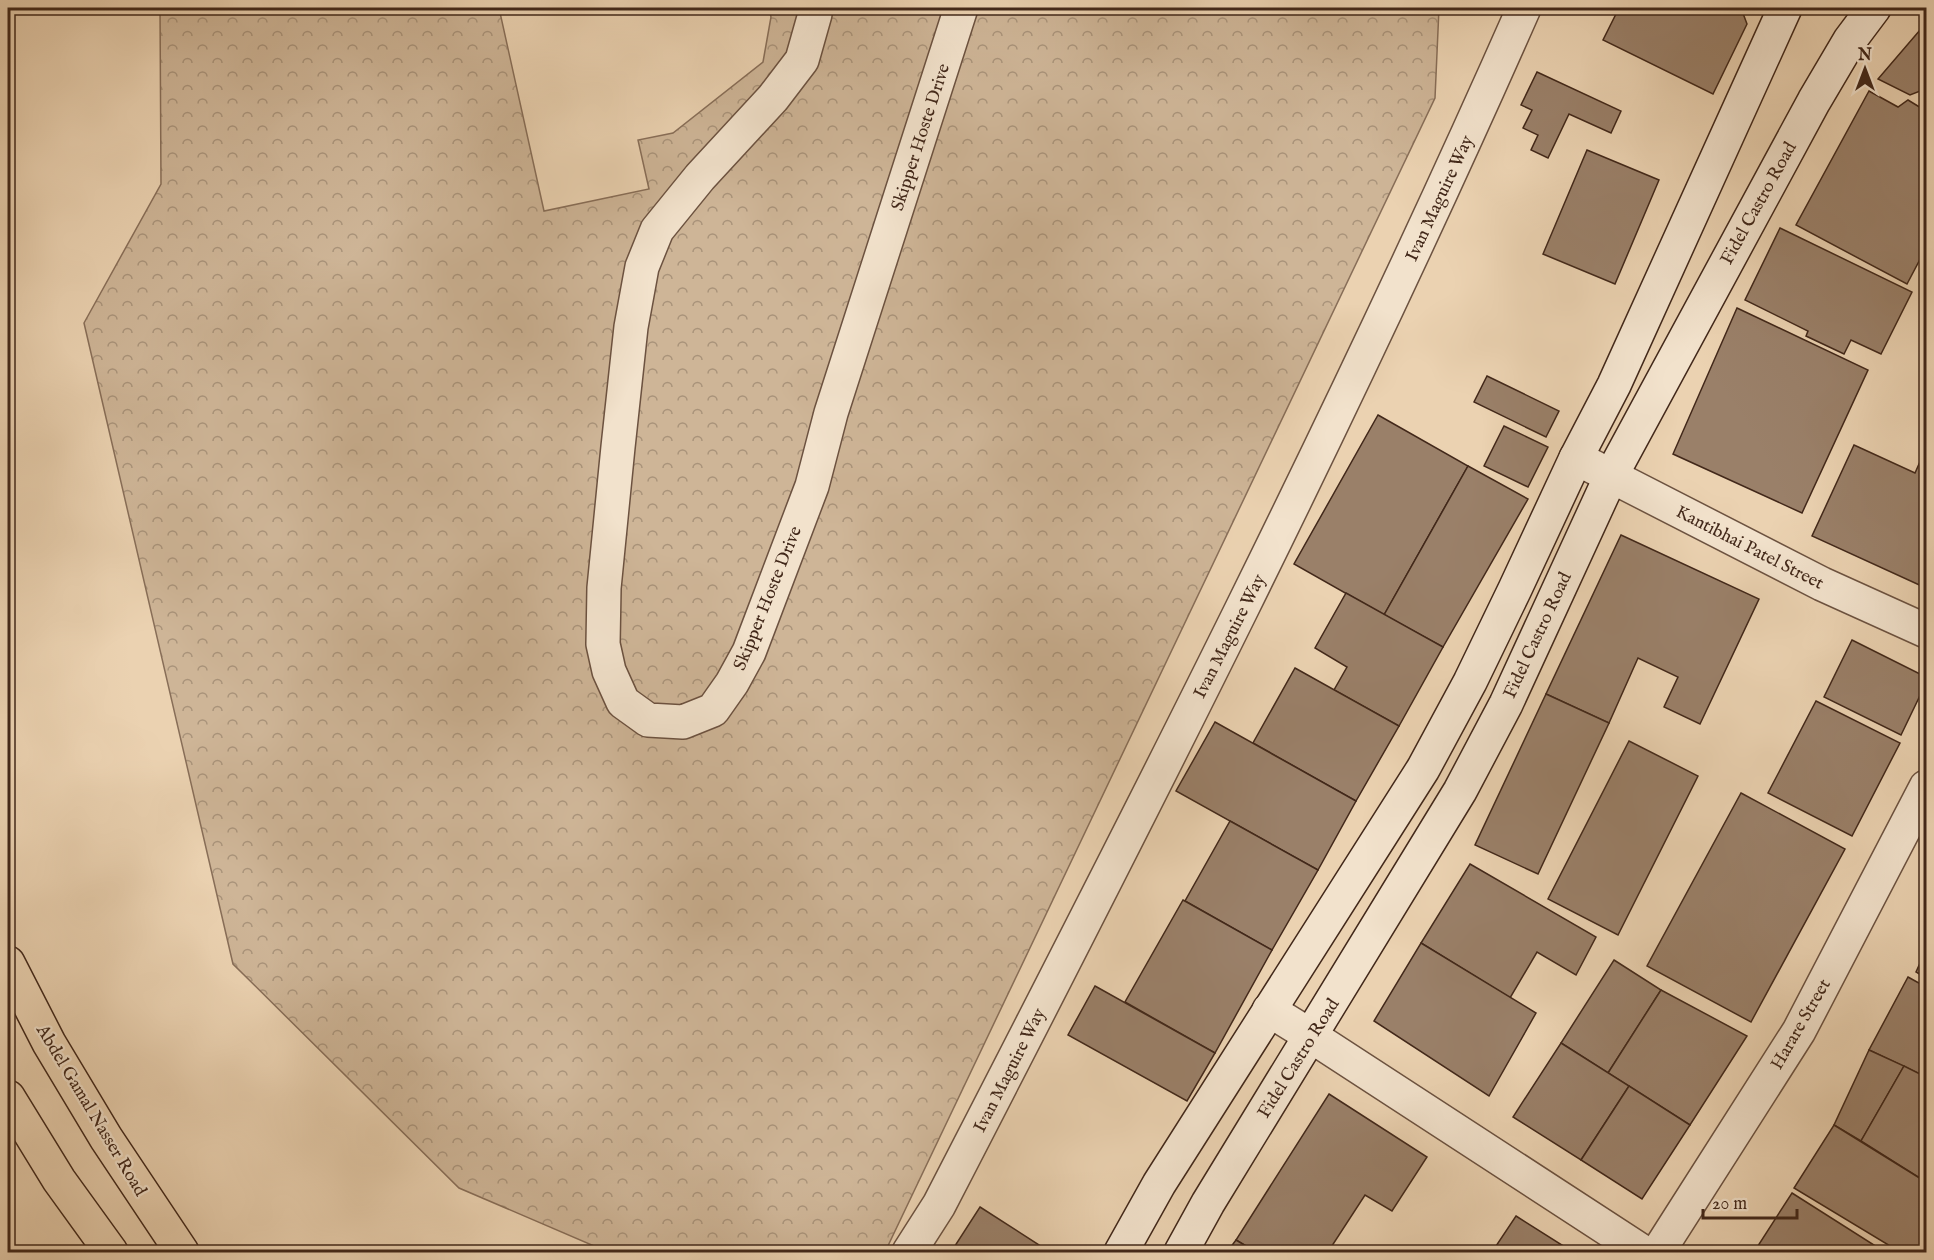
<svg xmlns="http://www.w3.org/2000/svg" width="1934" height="1260" font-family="'IM FELL English',serif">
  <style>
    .forest { fill: url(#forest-crowns); stroke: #886e58; stroke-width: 1.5 }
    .building { fill: #9a8069; stroke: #42281a; stroke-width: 1.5 }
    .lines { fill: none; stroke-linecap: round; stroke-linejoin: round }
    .minor-casing { stroke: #6c5240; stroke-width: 36 }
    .secondary-casing { stroke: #42281a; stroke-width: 36 }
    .trunk-casing { stroke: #42281a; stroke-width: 36 }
    .minor { stroke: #f2e2cc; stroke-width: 33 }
    .secondary { stroke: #f2e2cc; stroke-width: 33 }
    .trunk { stroke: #ebd2b1; stroke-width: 33 }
    .labels { text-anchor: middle; stroke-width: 4.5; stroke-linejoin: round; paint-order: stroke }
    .street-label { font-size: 18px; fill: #42281a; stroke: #f2e2cc }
  </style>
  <defs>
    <pattern id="forest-crowns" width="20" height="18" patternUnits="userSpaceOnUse" patternTransform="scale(1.5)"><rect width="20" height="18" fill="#ceb597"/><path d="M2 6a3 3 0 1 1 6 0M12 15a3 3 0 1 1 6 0" fill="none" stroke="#a9937a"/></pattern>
  </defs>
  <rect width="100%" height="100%" fill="#ebd2b1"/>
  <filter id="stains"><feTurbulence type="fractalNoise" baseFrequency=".00333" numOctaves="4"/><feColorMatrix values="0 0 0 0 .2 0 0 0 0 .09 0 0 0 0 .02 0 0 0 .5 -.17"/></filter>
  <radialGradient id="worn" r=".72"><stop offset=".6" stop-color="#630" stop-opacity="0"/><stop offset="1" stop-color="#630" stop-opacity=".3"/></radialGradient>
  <path class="forest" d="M 160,8 L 499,8 L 544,211 L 649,189 L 638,140 L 673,133 L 763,62 L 771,17 L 769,8 L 1439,8 L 1435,98 L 885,1252 L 608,1252 L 459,1188 L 233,964 L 84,323 L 161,184 Z"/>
  <g class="building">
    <path d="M 1619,8 L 1741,8 L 1747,24 L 1713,94 L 1603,40 Z"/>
    <path d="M 1926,23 L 1926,94 L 1920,91 L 1910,95 L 1878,79 Z"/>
    <path d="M 1537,72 L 1621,111 L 1611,133 L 1569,114 L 1548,158 L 1531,150 L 1538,135 L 1523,128 L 1532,110 L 1521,105 Z"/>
    <path d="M 1869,91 L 1898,107 L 1908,100 L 1926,111 L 1926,248 L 1907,284 L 1796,225 Z"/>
    <path d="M 1587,150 L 1659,180 L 1615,284 L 1543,254 Z"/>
    <path d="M 1780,228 L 1912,292 L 1881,354 L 1851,340 L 1844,354 L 1806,336 L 1808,331 L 1745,300 Z"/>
    <path d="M 1737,308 L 1868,370 L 1802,513 L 1673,454 Z"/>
    <path d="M 1487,376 L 1559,411 L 1546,437 L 1474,402 Z"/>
    <path d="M 1378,415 L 1468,466 L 1384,615 L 1294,564 Z"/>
    <path d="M 1504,426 L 1548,447 L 1528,487 L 1484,466 Z"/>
    <path d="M 1854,445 L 1915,473 L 1926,448 L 1926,588 L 1812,536 Z"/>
    <path d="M 1468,466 L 1528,499 L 1443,647 L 1384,615 Z"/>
    <path d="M 1621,535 L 1759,599 L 1700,724 L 1664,707 L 1678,677 L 1638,658 L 1609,723 L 1546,694 Z"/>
    <path d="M 1346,593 L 1443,647 L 1399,726 L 1334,690 L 1347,667 L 1315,648 Z"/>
    <path d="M 1852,640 L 1926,677 L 1926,683 L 1901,735 L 1824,697 Z"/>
    <path d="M 1295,668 L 1399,726 L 1356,801 L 1253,743 Z"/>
    <path d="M 1546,694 L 1609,723 L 1538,874 L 1475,845 Z"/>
    <path d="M 1816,701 L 1900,743 L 1852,836 L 1768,793 Z"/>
    <path d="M 1215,722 L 1356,801 L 1318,870 L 1176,791 Z"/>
    <path d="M 1629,741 L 1698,776 L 1618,935 L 1548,899 Z"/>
    <path d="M 1741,793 L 1845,849 L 1751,1022 L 1647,966 Z"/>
    <path d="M 1230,821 L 1318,870 L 1272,950 L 1185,901 Z"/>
    <path d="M 1470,864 L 1596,937 L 1576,975 L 1537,952 L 1510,998 L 1421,943 Z"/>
    <path d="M 1183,900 L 1272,950 L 1215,1053 L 1125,1002 Z"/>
    <path d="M 1421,943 L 1536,1013 L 1489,1096 L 1374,1021 Z"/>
    <path d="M 1926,950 L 1926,978 L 1916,972 Z"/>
    <path d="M 1614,960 L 1661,990 L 1608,1073 L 1561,1043 Z"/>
    <path d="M 1908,977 L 1926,987 L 1926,1077 L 1869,1050 Z"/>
    <path d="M 1095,986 L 1215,1053 L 1187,1101 L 1068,1035 Z"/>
    <path d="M 1661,990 L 1747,1036 L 1690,1125 L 1608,1073 Z"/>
    <path d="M 1561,1043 L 1629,1086 L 1581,1160 L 1513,1117 Z"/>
    <path d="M 1869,1050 L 1904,1066 L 1861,1141 L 1834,1125 Z"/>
    <path d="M 1904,1066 L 1926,1077 L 1926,1182 L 1861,1141 Z"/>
    <path d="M 1629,1086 L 1690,1125 L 1642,1199 L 1581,1160 Z"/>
    <path d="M 1329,1094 L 1427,1157 L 1392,1211 L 1365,1195 L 1328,1252 L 1256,1252 L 1236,1240 Z"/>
    <path d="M 1834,1125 L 1926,1182 L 1926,1246 L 1922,1252 L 1900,1252 L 1794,1188 Z"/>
    <path d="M 1792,1193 L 1885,1252 L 1754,1252 Z"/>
    <path d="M 980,1207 L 1050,1252 L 951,1252 Z"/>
    <path d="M 1516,1216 L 1573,1252 L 1492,1252 Z"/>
    <path d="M 1236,1240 L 1256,1252 L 1227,1252 Z"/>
  </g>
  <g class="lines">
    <defs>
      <g id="minor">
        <path d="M 814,8 L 815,14 L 802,60 L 773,98 L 700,177 L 657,230 L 642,267 L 631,327 L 618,447 L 604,588 L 603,644 L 609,671 L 623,702 L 648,720 L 683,722 L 713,710 L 732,683 L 749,652 L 812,486 L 831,413 L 961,8"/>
        <path d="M 1576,458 L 1822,584 L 1926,631"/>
        <path d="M 1269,1010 L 1311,1036 L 1643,1252"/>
        <path d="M 909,1252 L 939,1205 C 1143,810 1345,414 1524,8"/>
        <path d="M 1658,1252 L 1799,1031 L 1926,787"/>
      </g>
      <g id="secondary">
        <path d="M 1121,1252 L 1159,1184 L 1423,769 L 1470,682 L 1515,589 L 1576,458 L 1614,385 L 1785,8"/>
        <path d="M 1181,1252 L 1208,1203 L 1460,791 L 1506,704 L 1611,476 L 1814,101 L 1850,40 L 1874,8"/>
      </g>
      <g id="trunk">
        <path d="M 8,963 L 49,1043 L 106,1138 L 182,1252"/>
        <path d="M 8,1097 L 59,1180 L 111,1252"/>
      </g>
    </defs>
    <use href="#minor" class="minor-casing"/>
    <use href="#secondary" class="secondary-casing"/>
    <use href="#trunk" class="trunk-casing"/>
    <use href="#minor" class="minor"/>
    <use href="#secondary" class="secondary"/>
    <use href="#trunk" class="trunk"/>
  </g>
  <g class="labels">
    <g class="street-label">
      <text transform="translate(920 137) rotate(-72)" y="6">Skipper Hoste Drive</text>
      <text transform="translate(1439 198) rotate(-65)" y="6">Ivan Maguire Way</text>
      <text transform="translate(1758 203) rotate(-61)" y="6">Fidel Castro Road</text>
      <text transform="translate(1750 547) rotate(27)" y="6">Kantibhai Patel Street</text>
      <text transform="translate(767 598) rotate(-68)" y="6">Skipper Hoste Drive</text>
      <text transform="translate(1537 635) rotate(-65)" y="6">Fidel Castro Road</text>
      <text transform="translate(1229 636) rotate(-63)" y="6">Ivan Maguire Way</text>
      <text transform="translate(1800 1024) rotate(-60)" y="6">Harare Street</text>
      <text transform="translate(1298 1058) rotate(-58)" y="6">Fidel Castro Road</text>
      <text transform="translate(1009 1070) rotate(-63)" y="6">Ivan Maguire Way</text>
      <text transform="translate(92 1110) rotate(59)" y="6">Abdel Gamal Nasser Road</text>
    </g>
  </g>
  <rect width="1934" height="1260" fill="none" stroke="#ebd2b1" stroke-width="30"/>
  <rect x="9" y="9" width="1916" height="1242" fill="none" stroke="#42281a" stroke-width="3"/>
  <rect x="15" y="15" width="1904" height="1230" fill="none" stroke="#42281a" stroke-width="1.5"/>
  <g transform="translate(1865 69)" stroke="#f2e2cc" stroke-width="4.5" paint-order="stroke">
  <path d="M0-4.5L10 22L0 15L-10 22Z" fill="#42281a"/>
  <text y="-9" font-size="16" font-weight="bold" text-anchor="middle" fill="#42281a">N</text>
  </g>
  <path d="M1703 1209v9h94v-9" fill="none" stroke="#42281a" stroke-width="3"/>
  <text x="1712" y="1209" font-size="18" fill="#42281a" stroke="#f2e2cc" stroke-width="4.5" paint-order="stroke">20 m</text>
  <rect width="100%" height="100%" filter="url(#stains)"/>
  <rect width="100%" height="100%" fill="url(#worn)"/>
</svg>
